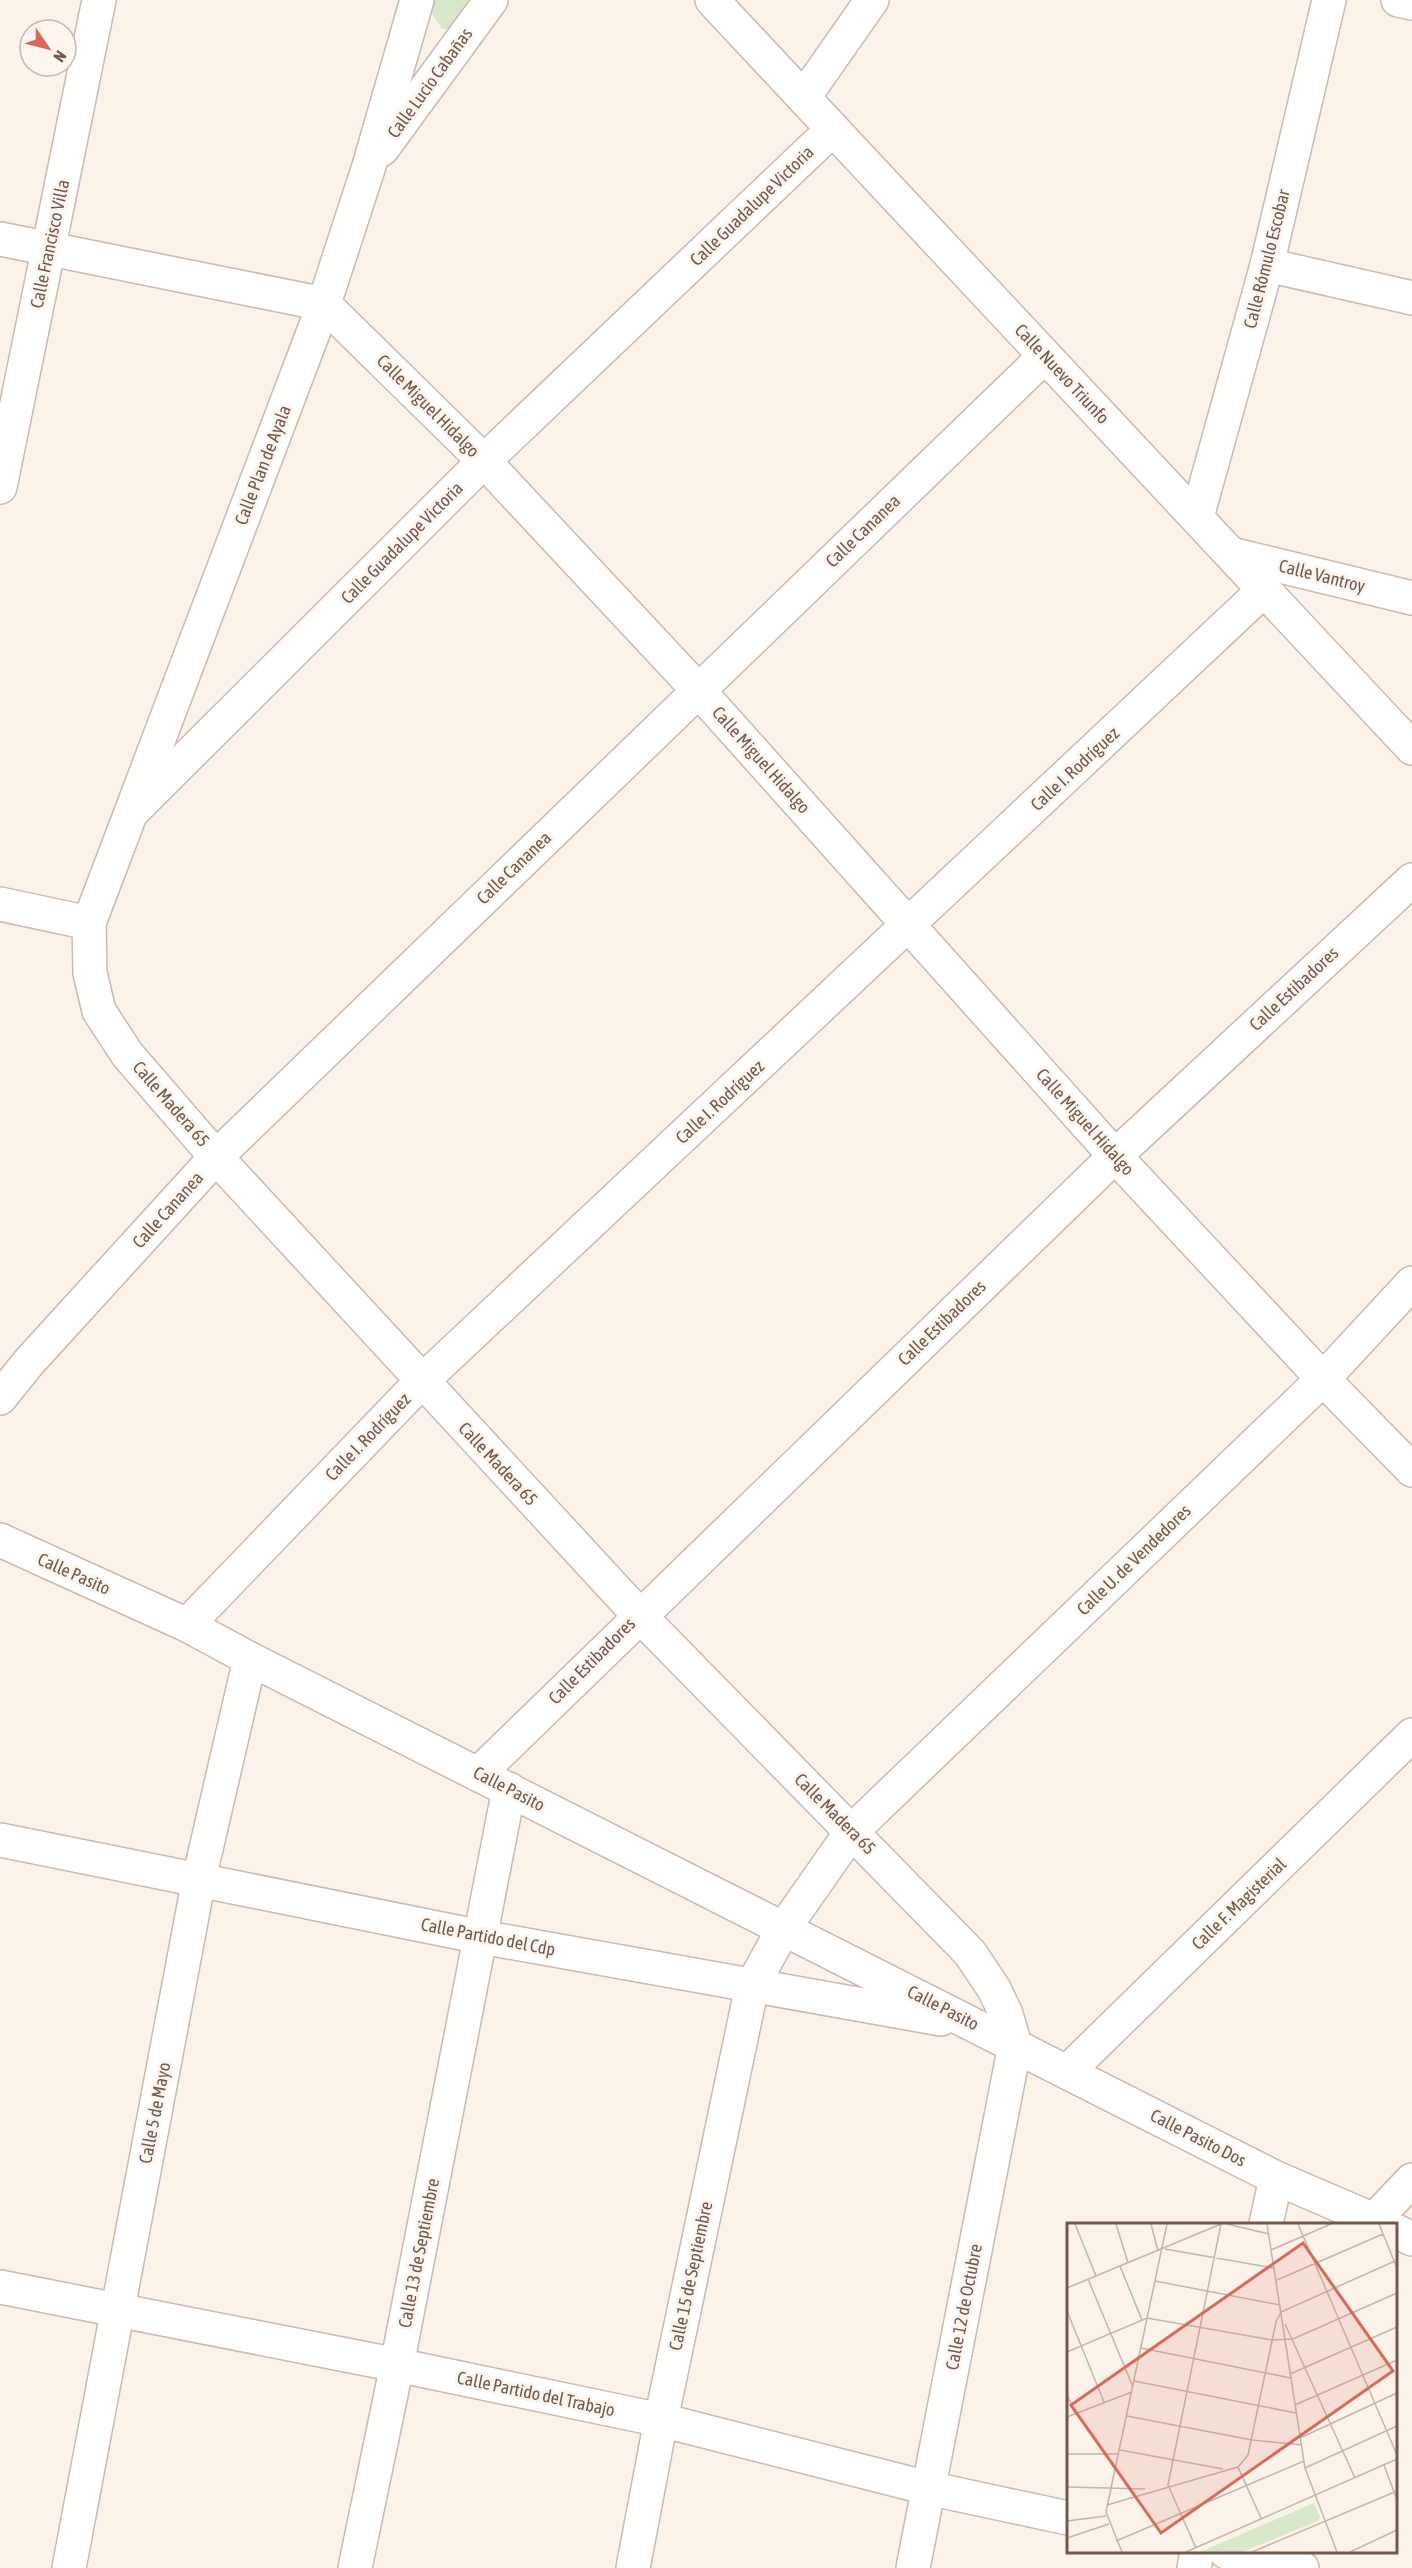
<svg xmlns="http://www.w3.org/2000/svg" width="1412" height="2568" font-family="'Asap Condensed',sans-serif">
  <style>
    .green { fill: #d8e7c8 }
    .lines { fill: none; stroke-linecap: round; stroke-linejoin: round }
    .minor-casing { stroke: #ccb9af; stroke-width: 36 }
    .minor { stroke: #fff; stroke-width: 33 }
    .labels { text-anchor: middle; stroke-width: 6; stroke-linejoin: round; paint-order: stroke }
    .street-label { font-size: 18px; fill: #73584f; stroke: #fdf6ef }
    .inset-road { fill: none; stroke: #c5b4ab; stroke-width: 1.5 }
    .view { fill: #d96959; fill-opacity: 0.15; stroke: #d96959; stroke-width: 3 }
    .inset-edge { fill: none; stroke: #73584f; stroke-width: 3 }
  </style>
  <rect width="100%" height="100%" fill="#fbf2e9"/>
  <path class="green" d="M 433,0 L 474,0 L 452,29 L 442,29 L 430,10 Z"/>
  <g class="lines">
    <defs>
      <g id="minor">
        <path d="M 712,0 L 1412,748"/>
        <path d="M 1398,0 L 1412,3"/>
        <path d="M 804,97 L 872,0"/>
        <path d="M 382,149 L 491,0"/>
        <path d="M 0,239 L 324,304 L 484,461 L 698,690 L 1115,1156 L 1323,1379 L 1412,1470"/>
        <path d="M 1267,265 L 1412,298"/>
        <path d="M 0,487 L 99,0"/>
        <path d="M 1197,517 L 1267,265 L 1329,0"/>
        <path d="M 1231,554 L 1412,598"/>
        <path d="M 131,813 L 484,461 L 833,129"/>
        <path d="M 0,904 L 89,923 L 90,973 L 99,1011 L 127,1054 L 216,1157 L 639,1615 L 970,1953 L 994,1989 L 1006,2014 L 1015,2045 L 913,2568"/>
        <path d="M 89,923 L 324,304 L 369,166 L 417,0"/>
        <path d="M 0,1398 L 29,1362 L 216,1157 L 1045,356"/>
        <path d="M 0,1540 L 187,1625 L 250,1659 L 1276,2178 L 1383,2224"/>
        <path d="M 187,1625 L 421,1382 L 1264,590"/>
        <path d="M 478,1774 L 1115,1156 L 1412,880"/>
        <path d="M 0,1840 L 481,1937 L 941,2019"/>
        <path d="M 1067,2072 L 1412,1735"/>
        <path d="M 1374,2220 L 1412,2180"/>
        <path d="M 1266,2224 L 1276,2178"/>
        <path d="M 1396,2231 L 1412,2239"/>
        <path d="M 0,2287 L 397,2365 L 661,2420 L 928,2488 L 1068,2518"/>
        <path d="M 1226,2552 L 1302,2568"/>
        <path d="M 69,2568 L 199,1879 L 250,1659"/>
        <path d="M 355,2568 L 397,2365 L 509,1789"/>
        <path d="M 633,2568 L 661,2420 L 752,1986 L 784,1928 L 852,1831 L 1323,1379 L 1412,1283"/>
        <path d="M 1194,2568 L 1197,2552"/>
      </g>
    </defs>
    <use href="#minor" class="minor-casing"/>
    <use href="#minor" class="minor"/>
  </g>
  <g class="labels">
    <g class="street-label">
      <text transform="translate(430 83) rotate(-54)" y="6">Calle Lucio Cabañas</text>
      <text transform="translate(752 206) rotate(-44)" y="6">Calle Guadalupe Victoria</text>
      <text transform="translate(50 244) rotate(-78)" y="6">Calle Francisco Villa</text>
      <text transform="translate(1267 259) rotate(-76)" y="6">Calle Rómulo Escobar</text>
      <text transform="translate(1062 374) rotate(47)" y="6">Calle Nuevo Triunfo</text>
      <text transform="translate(428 406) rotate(45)" y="6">Calle Miguel Hidalgo</text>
      <text transform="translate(263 465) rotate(-69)" y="6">Calle Plan de Ayala</text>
      <text transform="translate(863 531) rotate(-44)" y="6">Calle Cananea</text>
      <text transform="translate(402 543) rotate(-45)" y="6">Calle Guadalupe Victoria</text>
      <text transform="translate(1322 576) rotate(14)" y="6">Calle Vantroy</text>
      <text transform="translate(761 760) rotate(48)" y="6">Calle Miguel Hidalgo</text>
      <text transform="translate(1075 769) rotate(-43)" y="6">Calle I. Rodríguez</text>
      <text transform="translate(514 868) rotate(-44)" y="6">Calle Cananea</text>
      <text transform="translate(1294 989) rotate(-43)" y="6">Calle Estibadores</text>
      <text transform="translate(720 1102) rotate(-43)" y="6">Calle I. Rodríguez</text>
      <text transform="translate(171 1104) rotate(49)" y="6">Calle Madera 65</text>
      <text transform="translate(1085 1122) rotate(48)" y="6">Calle Miguel Hidalgo</text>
      <text transform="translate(168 1210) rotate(-48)" y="6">Calle Cananea</text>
      <text transform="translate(942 1323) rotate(-44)" y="6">Calle Estibadores</text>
      <text transform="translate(368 1437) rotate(-46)" y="6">Calle I. Rodríguez</text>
      <text transform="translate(498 1464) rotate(47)" y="6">Calle Madera 65</text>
      <text transform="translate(1134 1560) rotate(-44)" y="6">Calle U. de Vendedores</text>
      <text transform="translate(74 1574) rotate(24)" y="6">Calle Pasito</text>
      <text transform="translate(592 1661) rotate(-45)" y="6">Calle Estibadores</text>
      <text transform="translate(509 1789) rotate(27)" y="6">Calle Pasito</text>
      <text transform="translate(835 1814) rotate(45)" y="6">Calle Madera 65</text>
      <text transform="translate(1239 1904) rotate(-44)" y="6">Calle F. Magisterial</text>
      <text transform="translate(488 1937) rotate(11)" y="6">Calle Partido del Cdp</text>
      <text transform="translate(943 2008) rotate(27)" y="6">Calle Pasito</text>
      <text transform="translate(155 2113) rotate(-79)" y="6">Calle 5 de Mayo</text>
      <text transform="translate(1198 2138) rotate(27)" y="6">Calle Pasito Dos</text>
      <text transform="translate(419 2253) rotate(-79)" y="6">Calle 13 de Septiembre</text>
      <text transform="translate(691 2276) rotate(-78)" y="6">Calle 15 de Septiembre</text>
      <text transform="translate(964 2307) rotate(-79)" y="6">Calle 12 de Octubre</text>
      <text transform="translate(536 2394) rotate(12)" y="6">Calle Partido del Trabajo</text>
    </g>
  </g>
  <g transform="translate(1067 2223)">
    <rect width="330" height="330" fill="#fbf2e9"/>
    <path d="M 247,280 L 253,294 L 251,298 L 175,329 L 133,329 Z" fill="#d8e7c8"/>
    <path class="inset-road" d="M 8,1 L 29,53M 49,1 L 61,40M 84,1 L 91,28M 160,1 L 202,11M 200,1 L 238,245 L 270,329M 231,1 L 330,232M 312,1 L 330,45M 98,26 L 207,45M 204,27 L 264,1M 53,43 L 75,97M 21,56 L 66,164M 210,57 L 316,11M 88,58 L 213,82M 0,65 L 154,1M 0,88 L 37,179M 214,89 L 328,38M 218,101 L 288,255M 74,125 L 224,155M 0,129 L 80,95 L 205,117 L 226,116 L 330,70M 223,151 L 330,104M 67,158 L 229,190M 0,171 L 8,191M 228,182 L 330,137M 60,193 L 185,217 L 235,222M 0,194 L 65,169M 233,215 L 330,170M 53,227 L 156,246M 0,231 L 52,231M 317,242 L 330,277M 238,245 L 330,203M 0,264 L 78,266M 40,282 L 171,244M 194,295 L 171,244 L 181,232 L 209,99 L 214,89M 0,298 L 39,293M 0,315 L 42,301M 49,318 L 237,238M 129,325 L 101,262 L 154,1M 55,329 L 39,289 L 100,1M 119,329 L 330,236M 185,329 L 330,268M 283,329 L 330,307"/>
    <path class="view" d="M 236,20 L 326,148 L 94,310 L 4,182 Z"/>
    <rect width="330" height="330" class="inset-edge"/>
  </g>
  <g transform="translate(48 48) rotate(125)"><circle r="28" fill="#fdf6ef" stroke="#c6b7af" stroke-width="1.5"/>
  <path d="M0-4.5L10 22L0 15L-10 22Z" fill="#d96959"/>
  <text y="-9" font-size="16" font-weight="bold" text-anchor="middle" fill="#73584f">N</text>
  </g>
</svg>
